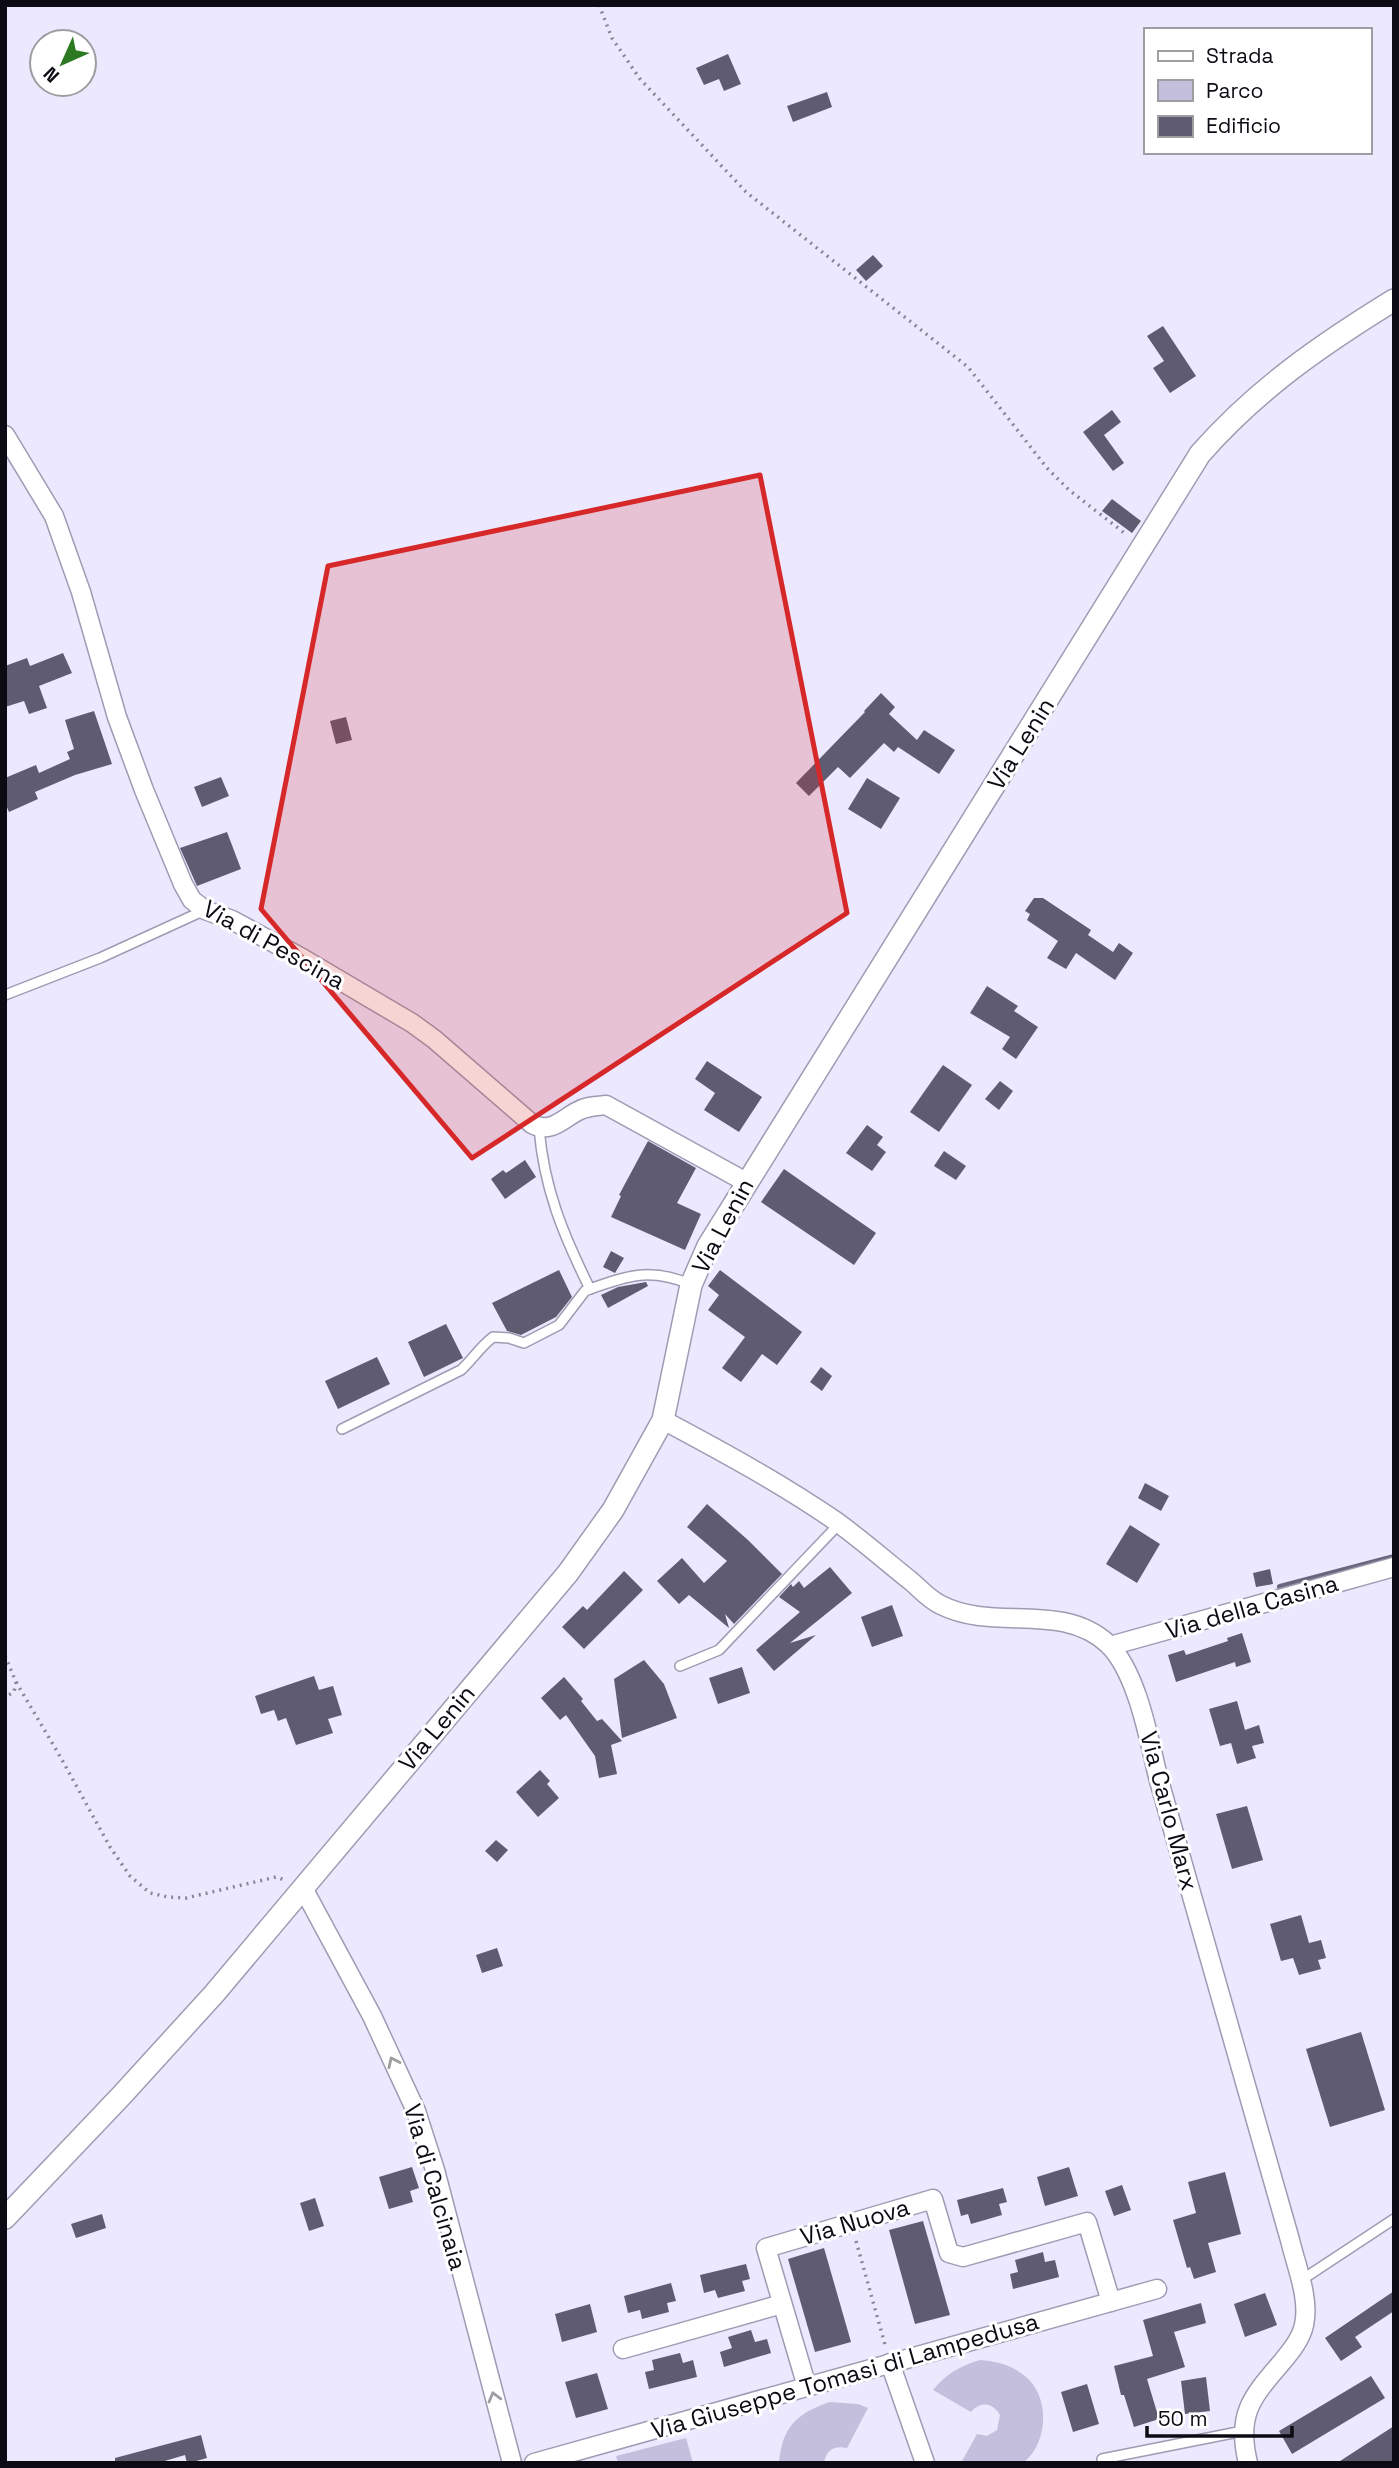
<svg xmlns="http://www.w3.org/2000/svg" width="1399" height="2468" font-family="'Space Grotesk',sans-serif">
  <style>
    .green { fill: #c3bfdd }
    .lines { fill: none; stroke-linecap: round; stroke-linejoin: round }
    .stream { stroke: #69667d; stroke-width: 6 }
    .building { fill: #5f5c72 }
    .service-casing { stroke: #9e9bb3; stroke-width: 12 }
    .minor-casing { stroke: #9e9bb3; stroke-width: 21 }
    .tertiary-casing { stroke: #9e9bb3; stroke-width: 24 }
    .path { stroke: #888696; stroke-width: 3.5; stroke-dasharray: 2 5; stroke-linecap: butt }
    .service { stroke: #fff; stroke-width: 9 }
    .minor { stroke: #fff; stroke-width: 18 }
    .tertiary { stroke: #fff; stroke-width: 21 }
    .oneway { stroke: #9e9da1 }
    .marked { fill: #d62828; fill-opacity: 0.2; stroke: #d62828; stroke-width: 5; stroke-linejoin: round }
    .labels { text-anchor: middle; stroke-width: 6; stroke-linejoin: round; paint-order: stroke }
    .street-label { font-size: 24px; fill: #0c0b13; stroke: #fff }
  </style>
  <rect width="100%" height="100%" fill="#ece9ff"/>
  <g class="green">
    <path d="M 980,2360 C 996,2361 1012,2365 1025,2376 C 1051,2397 1048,2444 1023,2463 L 961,2463 L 977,2434 L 987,2436 L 997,2430 L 1000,2415 C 993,2402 980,2401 971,2412 L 933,2390 C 946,2374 960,2366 980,2360 Z"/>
    <path d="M 830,2402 L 858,2404 L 868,2408 L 847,2448 C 834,2445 826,2450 824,2463 L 779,2463 C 782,2427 797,2413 830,2402 Z"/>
    <path d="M 686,2438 L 693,2463 L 618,2463 L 616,2456 Z"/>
  </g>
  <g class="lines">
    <path class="stream" d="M 1280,1587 L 1394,1557"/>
  </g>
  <g class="building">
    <path d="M 728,54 L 741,84 L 724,91 L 719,79 L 704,85 L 696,68 Z"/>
    <path d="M 827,92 L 832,107 L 793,122 L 787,106 Z"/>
    <path d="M 873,255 L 883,266 L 866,281 L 856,270 Z"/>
    <path d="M 1163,326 L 1196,376 L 1170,393 L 1153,368 L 1164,361 L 1147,336 Z"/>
    <path d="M 1112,410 L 1121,422 L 1104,435 L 1124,463 L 1113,471 L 1083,432 Z"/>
    <path d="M 1112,499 L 1141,521 L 1132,533 L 1102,511 Z"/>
    <path d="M 63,653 L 72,673 L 39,686 L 47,708 L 29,714 L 24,701 L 5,707 L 5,666 L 27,658 L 30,666 Z"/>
    <path d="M 881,693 L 895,707 L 889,714 L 917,740 L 924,730 L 955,750 L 939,774 L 898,747 L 894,752 L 884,743 L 850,778 L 838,767 L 809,796 L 796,783 L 865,712 L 864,711 Z"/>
    <path d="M 94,711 L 112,764 L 75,775 L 35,792 L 38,799 L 9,812 L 5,803 L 5,778 L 36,765 L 39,773 L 70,759 L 67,752 L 74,749 L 65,720 Z"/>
    <path d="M 346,717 L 352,740 L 336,744 L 330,721 Z"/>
    <path d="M 221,777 L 229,796 L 202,807 L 194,787 Z"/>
    <path d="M 867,778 L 900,798 L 881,829 L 848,809 Z"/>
    <path d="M 227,832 L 241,869 L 197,886 L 180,848 Z"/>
    <path d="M 1034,898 L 1043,898 L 1091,930 L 1088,935 L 1113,952 L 1119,943 L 1133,953 L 1115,980 L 1076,953 L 1066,969 L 1047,958 L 1058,941 L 1027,920 L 1030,914 L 1025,911 Z"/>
    <path d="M 987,986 L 1018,1006 L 1014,1011 L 1038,1027 L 1016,1059 L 1002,1049 L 1010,1037 L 970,1013 Z"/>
    <path d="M 707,1061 L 762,1097 L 739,1132 L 704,1110 L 715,1093 L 695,1079 Z"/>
    <path d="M 943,1065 L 972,1085 L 939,1132 L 910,1112 Z"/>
    <path d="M 1000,1081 L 1013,1091 L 999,1110 L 985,1099 Z"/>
    <path d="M 867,1125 L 883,1137 L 877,1145 L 886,1152 L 872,1171 L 846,1153 Z"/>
    <path d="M 648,1141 L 696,1168 L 677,1203 L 701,1214 L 685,1250 L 611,1217 L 621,1196 L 619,1195 Z"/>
    <path d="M 944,1151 L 966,1166 L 956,1180 L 934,1166 Z"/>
    <path d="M 525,1160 L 536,1177 L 505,1199 L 491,1179 L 503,1170 L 506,1173 Z"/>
    <path d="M 784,1169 L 876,1233 L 854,1265 L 761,1202 Z"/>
    <path d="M 611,1251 L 624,1258 L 615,1273 L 603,1267 Z"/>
    <path d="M 559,1270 L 572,1297 L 556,1317 L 521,1335 L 507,1331 L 492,1303 Z"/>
    <path d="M 720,1270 L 802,1332 L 777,1365 L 762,1354 L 741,1382 L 722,1368 L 745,1337 L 708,1310 L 719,1295 L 708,1286 Z"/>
    <path d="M 646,1282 L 648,1286 L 608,1308 L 601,1295 L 618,1287 Z"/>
    <path d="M 446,1324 L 463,1358 L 424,1377 L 408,1342 Z"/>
    <path d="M 377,1357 L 390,1384 L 338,1409 L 325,1381 Z"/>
    <path d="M 821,1367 L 832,1376 L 822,1391 L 810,1382 Z"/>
    <path d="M 1145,1483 L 1169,1496 L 1161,1511 L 1138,1498 Z"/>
    <path d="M 707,1504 L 748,1540 L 782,1574 L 734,1624 L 725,1614 L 729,1628 L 689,1595 L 679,1604 L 657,1581 L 682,1558 L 704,1583 L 727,1561 L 687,1527 Z"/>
    <path d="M 1130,1525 L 1160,1544 L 1137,1583 L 1106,1564 Z"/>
    <path d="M 830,1567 L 852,1593 L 790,1643 L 816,1635 L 774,1671 L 756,1650 L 800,1612 L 779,1597 L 791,1584 L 793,1587 L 799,1581 L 804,1588 Z"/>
    <path d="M 1270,1569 L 1273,1584 L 1256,1587 L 1253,1573 Z"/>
    <path d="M 624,1571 L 643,1590 L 584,1649 L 562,1627 L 583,1606 L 587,1610 Z"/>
    <path d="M 892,1605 L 903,1636 L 872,1647 L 861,1617 Z"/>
    <path d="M 1242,1633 L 1251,1662 L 1236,1667 L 1235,1662 L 1176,1682 L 1168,1655 L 1184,1650 L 1186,1655 L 1228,1641 L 1227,1638 Z"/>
    <path d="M 644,1660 L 664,1684 L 677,1718 L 622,1738 L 614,1679 Z"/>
    <path d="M 742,1667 L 750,1693 L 718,1704 L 709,1678 Z"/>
    <path d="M 314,1676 L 319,1690 L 333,1686 L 342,1715 L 328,1719 L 333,1733 L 296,1745 L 286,1718 L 278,1721 L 274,1710 L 261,1714 L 255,1696 Z"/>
    <path d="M 564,1677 L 583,1699 L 581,1701 L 597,1721 L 602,1719 L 622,1741 L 611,1745 L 617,1774 L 599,1778 L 595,1756 L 566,1715 L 560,1720 L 541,1698 Z"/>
    <path d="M 1237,1701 L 1245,1730 L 1259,1725 L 1264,1743 L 1252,1746 L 1256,1758 L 1237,1764 L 1231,1743 L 1220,1746 L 1209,1709 Z"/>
    <path d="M 540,1770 L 550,1781 L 547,1784 L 559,1798 L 538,1817 L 516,1792 Z"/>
    <path d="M 1247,1806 L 1263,1860 L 1232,1869 L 1216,1814 Z"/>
    <path d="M 496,1840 L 508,1850 L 497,1862 L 485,1851 Z"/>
    <path d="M 1301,1915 L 1309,1943 L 1321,1940 L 1326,1958 L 1318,1960 L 1321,1969 L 1299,1975 L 1293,1958 L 1281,1961 L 1270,1924 Z"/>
    <path d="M 497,1948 L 503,1966 L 482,1973 L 476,1955 Z"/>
    <path d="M 1361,2032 L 1385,2110 L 1330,2127 L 1306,2049 Z"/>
    <path d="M 412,2167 L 419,2188 L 410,2191 L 413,2202 L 389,2209 L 379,2177 Z"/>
    <path d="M 1069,2167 L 1078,2196 L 1045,2206 L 1037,2177 Z"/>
    <path d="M 1225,2172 L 1241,2234 L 1208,2243 L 1216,2272 L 1194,2279 L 1190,2267 L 1187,2268 L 1173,2220 L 1196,2213 L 1188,2182 Z"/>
    <path d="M 1122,2185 L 1131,2210 L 1114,2216 L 1105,2191 Z"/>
    <path d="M 1003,2188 L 1007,2202 L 999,2204 L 1002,2215 L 971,2224 L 968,2214 L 961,2216 L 957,2200 Z"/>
    <path d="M 315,2198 L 324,2226 L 309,2231 L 300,2203 Z"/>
    <path d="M 102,2214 L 106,2228 L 76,2238 L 71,2224 Z"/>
    <path d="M 923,2221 L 950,2315 L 915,2324 L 889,2230 Z"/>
    <path d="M 824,2248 L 851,2342 L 815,2352 L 788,2259 Z"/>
    <path d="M 1043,2252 L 1045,2262 L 1055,2260 L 1059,2277 L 1013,2289 L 1010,2274 L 1018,2272 L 1015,2260 Z"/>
    <path d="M 746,2264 L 750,2279 L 742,2281 L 745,2291 L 718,2298 L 715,2290 L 704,2293 L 700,2275 Z"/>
    <path d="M 671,2283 L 676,2301 L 667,2303 L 669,2312 L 642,2319 L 640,2310 L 628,2313 L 624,2296 Z"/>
    <path d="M 1394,2291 L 1394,2311 L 1355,2337 L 1362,2347 L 1341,2361 L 1325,2338 Z"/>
    <path d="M 1265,2293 L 1277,2325 L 1245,2337 L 1234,2304 Z"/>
    <path d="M 1201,2303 L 1206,2323 L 1174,2332 L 1185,2367 L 1147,2379 L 1159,2419 L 1134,2427 L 1124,2395 L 1121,2395 L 1114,2366 L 1153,2356 L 1143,2320 Z"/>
    <path d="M 590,2304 L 597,2332 L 562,2342 L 555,2314 Z"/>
    <path d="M 751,2330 L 755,2342 L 767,2339 L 771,2353 L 724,2367 L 720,2352 L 732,2348 L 728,2337 Z"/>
    <path d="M 680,2353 L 683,2363 L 693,2360 L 697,2377 L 649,2389 L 645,2372 L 654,2370 L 652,2360 Z"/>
    <path d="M 597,2373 L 608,2409 L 576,2418 L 565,2382 Z"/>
    <path d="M 1371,2376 L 1385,2398 L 1292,2454 L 1279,2431 Z"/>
    <path d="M 1206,2377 L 1210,2411 L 1185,2414 L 1181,2381 Z"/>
    <path d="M 1087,2384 L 1099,2424 L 1073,2432 L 1061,2392 Z"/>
    <path d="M 1394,2426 L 1394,2463 L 1337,2463 Z"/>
    <path d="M 201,2435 L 207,2458 L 189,2463 L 187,2463 L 185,2455 L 158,2463 L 115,2463 L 115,2458 Z"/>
  </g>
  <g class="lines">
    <defs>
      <g id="service">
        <path d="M 5,995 L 100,958 L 205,910"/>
        <path d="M 539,1128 C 544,1189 563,1234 590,1289"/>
        <path d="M 342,1429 L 461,1370 C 473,1359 479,1348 493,1337 L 509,1338 L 524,1343 L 559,1325 L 585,1291 L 590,1289 C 629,1275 650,1268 690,1284"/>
        <path d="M 680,1666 L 719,1650 L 839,1524"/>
        <path d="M 1300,2281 L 1394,2219"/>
        <path d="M 1103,2463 L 1102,2459 L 1243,2431"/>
      </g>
      <g id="minor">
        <path d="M 5,435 L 54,516 L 81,592 L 117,717 L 144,790 L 183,884 L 192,900 L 205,910 L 232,920 L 302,958 L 412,1023 L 434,1039 L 532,1124 C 551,1134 562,1119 578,1111 C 587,1106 596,1106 606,1105 L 746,1182"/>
        <path d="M 663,1420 C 723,1452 782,1484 837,1522 C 863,1541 887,1562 912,1582 C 921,1590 930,1600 941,1605 C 994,1632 1062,1601 1108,1644 C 1137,1672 1149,1739 1158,1777 L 1290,2240 C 1296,2266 1310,2298 1304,2325 C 1301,2339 1291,2351 1282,2362 C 1252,2397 1236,2414 1248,2463"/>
        <path d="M 1110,1646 L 1394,1567"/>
        <path d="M 303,1888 L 372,2016 L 416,2111 L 435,2170 L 512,2463"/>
        <path d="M 623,2349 L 782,2304"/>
        <path d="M 890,2363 L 925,2463"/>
        <path d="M 807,2387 L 766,2248 L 933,2199 L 949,2253 L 963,2257 L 1087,2222 L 1111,2302"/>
        <path d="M 534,2463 L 1157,2289"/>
      </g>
      <path id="tertiary" d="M 5,2218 L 122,2095 L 214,1994 L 568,1573 L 613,1510 L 663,1420 L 691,1285 L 708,1246 L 1200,454 C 1257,389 1321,345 1394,300"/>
    </defs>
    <use href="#service" class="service-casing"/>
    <use href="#minor" class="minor-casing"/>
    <use href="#tertiary" class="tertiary-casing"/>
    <g class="path">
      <path d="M 599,5 L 612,38 L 640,79 L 746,192 L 968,367 L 1047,468 L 1069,490 L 1127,535"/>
      <path d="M 5,1656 L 16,1682 L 14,1692 L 5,1697"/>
      <path d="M 16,1682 L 61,1758 L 110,1847 L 130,1876 L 150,1893 L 168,1897 L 186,1898 L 276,1877 L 285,1880"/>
      <path d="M 856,2241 L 886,2348"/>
    </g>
    <use href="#service" class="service"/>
    <use href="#minor" class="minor"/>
    <use href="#tertiary" class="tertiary"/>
  </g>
  <defs><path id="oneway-chevron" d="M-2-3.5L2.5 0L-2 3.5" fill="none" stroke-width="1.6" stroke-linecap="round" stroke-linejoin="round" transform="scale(1.75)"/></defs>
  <g class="oneway">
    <use href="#oneway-chevron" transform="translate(393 2062) rotate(-115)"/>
    <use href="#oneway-chevron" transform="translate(494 2397) rotate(-105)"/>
  </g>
  <path class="marked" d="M 760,475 L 847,913 L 472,1158 L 261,909 L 328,566 Z"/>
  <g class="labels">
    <g class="street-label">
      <text transform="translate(1021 744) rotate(-58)" y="8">Via Lenin</text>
      <text transform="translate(274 945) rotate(29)" y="8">Via di Pescina</text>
      <text transform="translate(723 1226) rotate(-62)" y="8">Via Lenin</text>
      <text transform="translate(1252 1607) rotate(-16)" y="8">Via della Casina</text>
      <text transform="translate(437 1728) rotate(-50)" y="8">Via Lenin</text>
      <text transform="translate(1169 1811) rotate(75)" y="8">Via Carlo Marx</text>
      <text transform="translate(435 2187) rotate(74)" y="8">Via di Calcinaia</text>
      <text transform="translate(855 2222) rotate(-16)" y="8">Via Nuova</text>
      <text transform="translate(845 2376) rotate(-16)" y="8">Via Giuseppe Tomasi di Lampedusa</text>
    </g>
  </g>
  <rect width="1399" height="2468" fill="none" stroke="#0c0b13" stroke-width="14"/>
  <rect x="1144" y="28" width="228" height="126" fill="#ffffff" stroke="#9e9da1" stroke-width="2"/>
  <rect x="1158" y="51" width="35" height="10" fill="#ffffff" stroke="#9e9da1" stroke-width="2"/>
  <text x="1206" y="63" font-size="21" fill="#0c0b13">Strada</text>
  <rect x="1158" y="80" width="35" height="21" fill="#c3bfdd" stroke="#9e9da1" stroke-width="2"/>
  <text x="1206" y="98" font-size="21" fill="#0c0b13">Parco</text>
  <rect x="1158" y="116" width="35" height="21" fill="#5f5c72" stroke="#9e9da1" stroke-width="2"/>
  <text x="1206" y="133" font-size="21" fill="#0c0b13">Edificio</text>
  <g transform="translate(63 63) rotate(225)"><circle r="33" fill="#ffffff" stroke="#9e9da1" stroke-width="2"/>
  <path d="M0-5L12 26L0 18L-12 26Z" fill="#2b7a22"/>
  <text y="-10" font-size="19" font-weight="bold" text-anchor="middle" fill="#0c0b13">N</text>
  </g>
  <path d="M1147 2426v10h145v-10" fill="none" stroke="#0c0b13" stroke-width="3.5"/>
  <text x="1158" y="2426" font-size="21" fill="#0c0b13" stroke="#ffffff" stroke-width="5" paint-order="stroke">50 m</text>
</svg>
